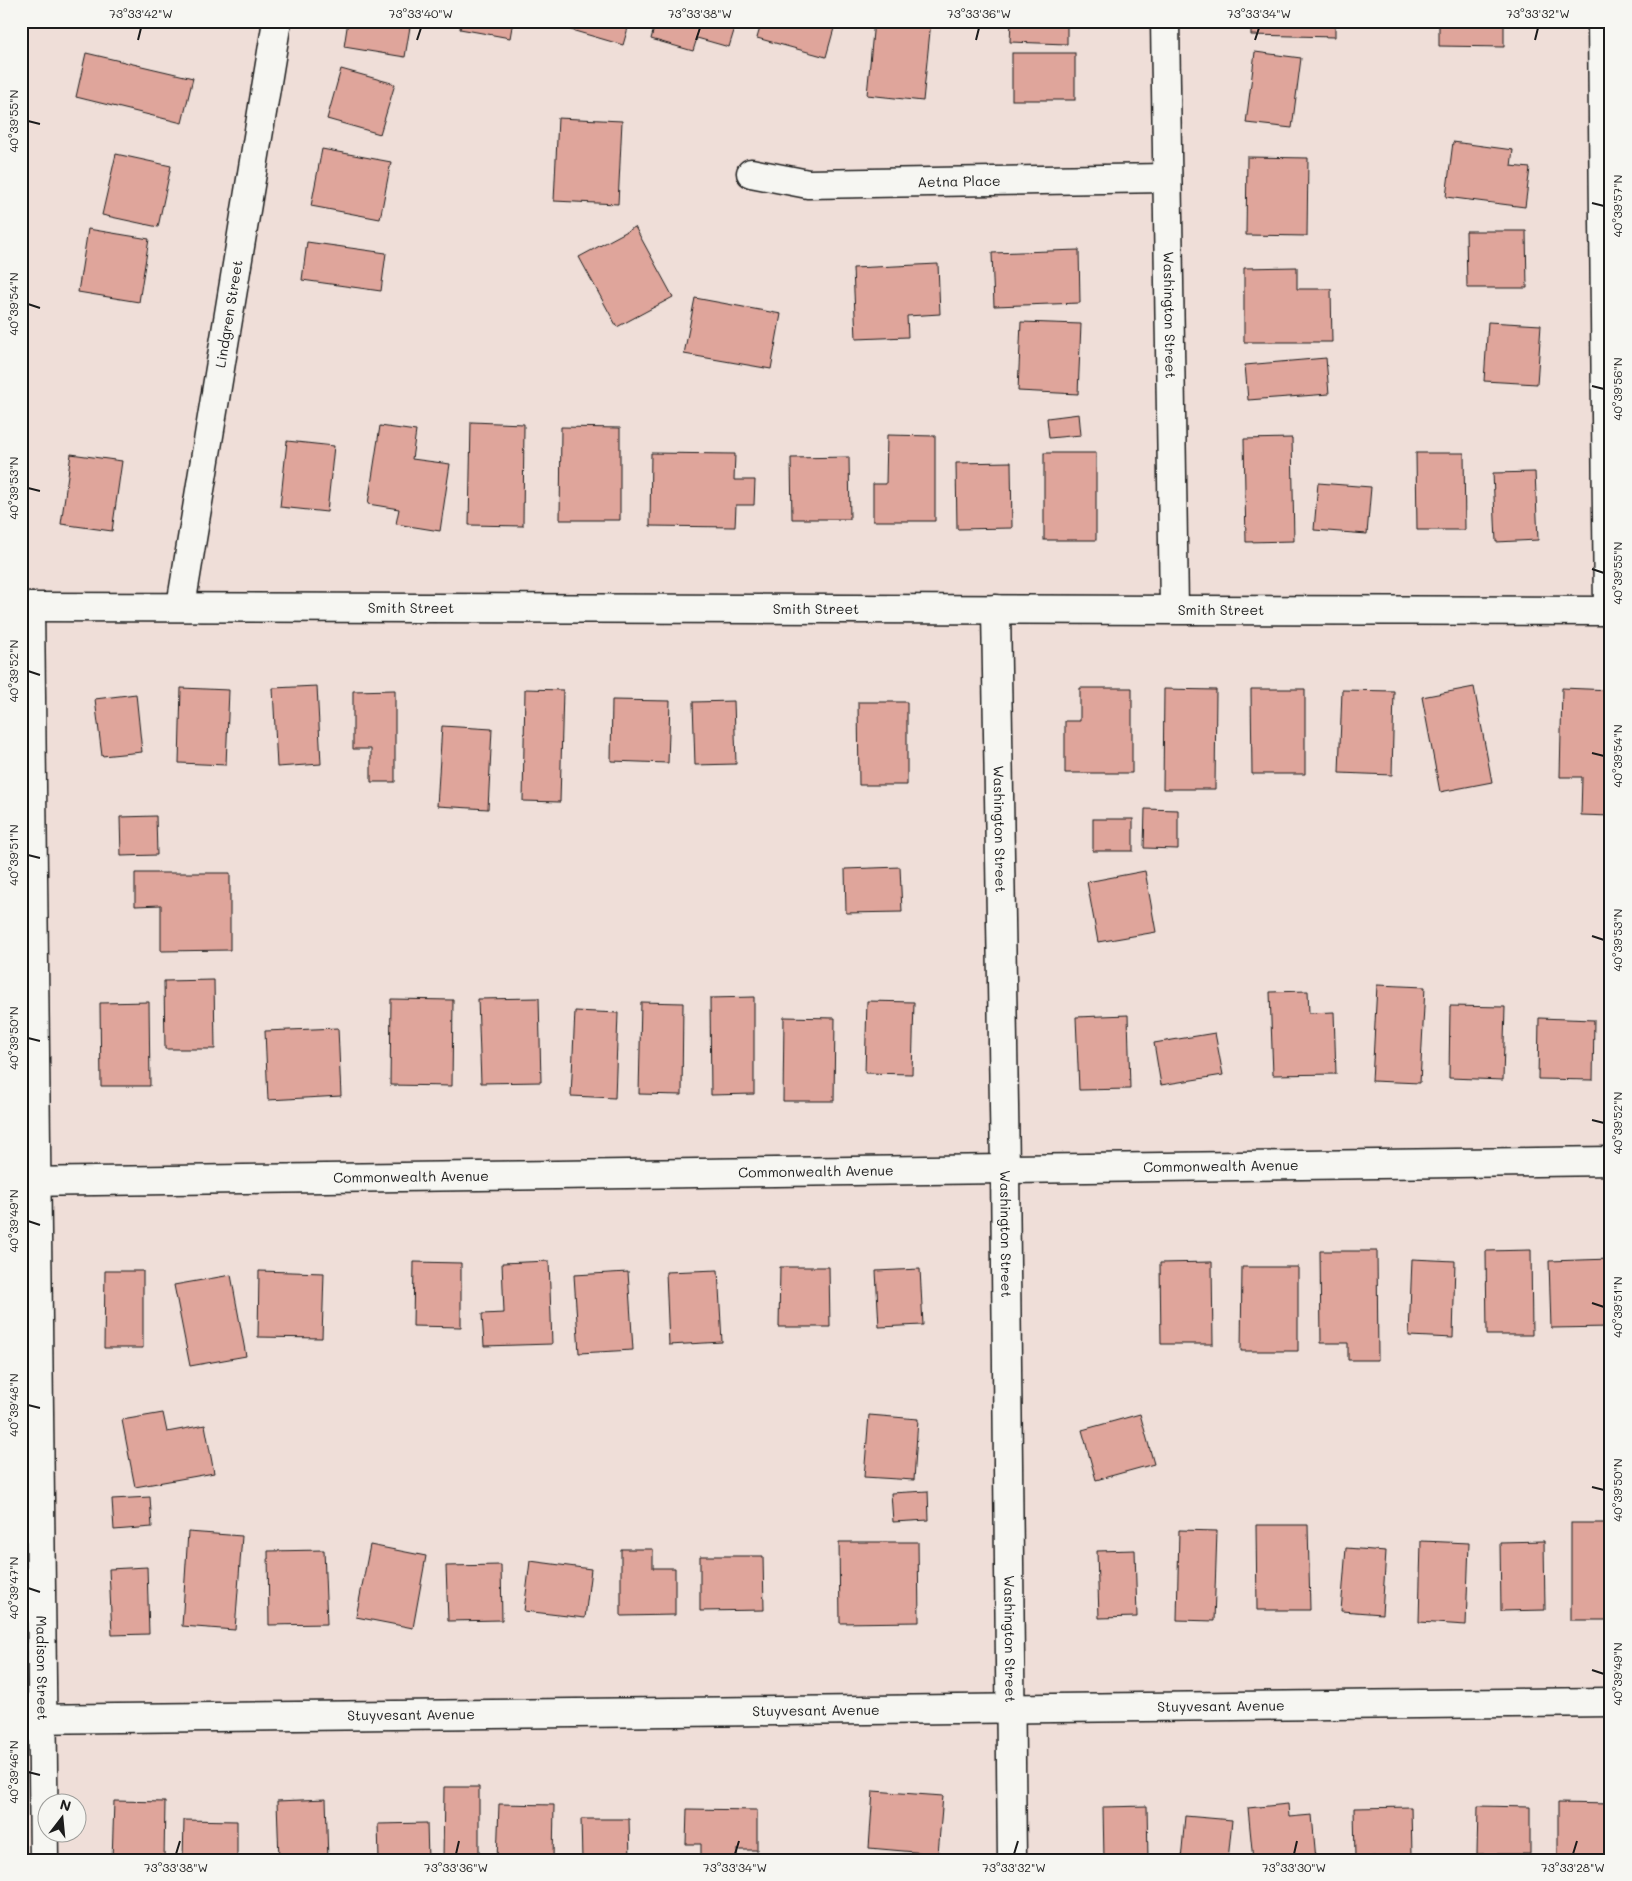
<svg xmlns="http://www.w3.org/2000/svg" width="1632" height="1881" font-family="Mali,sans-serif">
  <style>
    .building { fill: #dfa59b; stroke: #1c1c1c }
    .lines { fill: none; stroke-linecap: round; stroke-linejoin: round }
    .minor-casing { stroke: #1c1c1c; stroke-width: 31 }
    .minor { stroke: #f6f6f2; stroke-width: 28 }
    .ticks { fill: none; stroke: #1c1c1c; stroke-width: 2 }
    .labels { text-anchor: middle; stroke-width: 4.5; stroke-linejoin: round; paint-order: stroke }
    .street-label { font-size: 14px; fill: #1c1c1c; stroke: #f6f6f2 }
    .neatline { fill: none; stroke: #1c1c1c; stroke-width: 2 }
    .ticks-label { font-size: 12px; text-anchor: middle; fill: #1c1c1c }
  </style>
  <rect width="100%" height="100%" fill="#efded8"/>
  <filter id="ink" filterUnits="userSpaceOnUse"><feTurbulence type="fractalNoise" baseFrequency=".02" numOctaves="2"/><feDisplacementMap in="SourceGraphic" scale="10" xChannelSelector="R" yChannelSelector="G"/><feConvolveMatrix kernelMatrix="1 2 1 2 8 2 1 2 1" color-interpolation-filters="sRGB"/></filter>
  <g filter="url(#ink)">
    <g class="building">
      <path d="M 348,21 L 411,21 L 405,57 L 344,47 Z"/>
      <path d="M 461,21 L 513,21 L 510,38 L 460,29 Z"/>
      <path d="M 556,21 L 630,21 L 623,45 L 554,25 Z"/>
      <path d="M 656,21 L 737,21 L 729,47 L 697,38 L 693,51 L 651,39 Z"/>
      <path d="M 762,21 L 836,21 L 826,57 L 757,38 Z"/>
      <path d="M 874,21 L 931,21 L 923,101 L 867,95 Z"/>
      <path d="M 1011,21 L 1067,21 L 1067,44 L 1010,42 Z"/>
      <path d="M 1251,21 L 1335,21 L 1335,37 L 1251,35 Z"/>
      <path d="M 1439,21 L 1504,21 L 1504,47 L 1439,46 Z"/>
      <path d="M 1255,52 L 1301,58 L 1292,128 L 1246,123 Z"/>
      <path d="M 86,53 L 193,78 L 182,123 L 76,97 Z"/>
      <rect x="1012" y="53" width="63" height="47"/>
      <path d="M 341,69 L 395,84 L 380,134 L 327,119 Z"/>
      <path d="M 558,118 L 622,121 L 618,204 L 554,201 Z"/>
      <path d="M 1453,142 L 1513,150 L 1511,166 L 1530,168 L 1525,207 L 1446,197 Z"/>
      <path d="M 322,149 L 391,162 L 380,219 L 311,206 Z"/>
      <path d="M 116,154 L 171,166 L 158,227 L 102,215 Z"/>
      <path d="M 1247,157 L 1308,158 L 1307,236 L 1246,235 Z"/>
      <path d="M 635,227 L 673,297 L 617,327 L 579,257 Z"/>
      <path d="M 88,229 L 149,239 L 139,302 L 78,292 Z"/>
      <path d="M 1466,231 L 1526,231 L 1527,288 L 1467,288 Z"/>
      <path d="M 307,242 L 386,253 L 381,291 L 302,280 Z"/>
      <path d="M 1079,250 L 1080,303 L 994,306 L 992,253 Z"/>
      <path d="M 938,264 L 940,314 L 907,316 L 908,337 L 856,339 L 853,268 Z"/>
      <path d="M 1297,267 L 1297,289 L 1331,289 L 1332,342 L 1244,342 L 1244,268 Z"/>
      <path d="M 695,298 L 781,314 L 771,369 L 684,354 Z"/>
      <path d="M 1021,322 L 1081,324 L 1078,394 L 1018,391 Z"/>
      <path d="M 1488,322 L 1541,325 L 1537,384 L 1484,381 Z"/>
      <path d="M 1326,358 L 1329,394 L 1248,400 L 1245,365 Z"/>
      <path d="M 1079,414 L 1081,435 L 1049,438 L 1047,418 Z"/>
      <path d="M 471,422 L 524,424 L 523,526 L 469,525 Z"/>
      <path d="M 380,426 L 416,431 L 412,459 L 450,464 L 440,531 L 396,524 L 399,509 L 368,504 Z"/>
      <path d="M 561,427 L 620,428 L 620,520 L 560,520 Z"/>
      <path d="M 887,435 L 935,436 L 935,521 L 873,521 L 873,484 L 886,484 Z"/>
      <path d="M 1292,438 L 1294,541 L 1246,542 L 1244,439 Z"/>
      <path d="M 287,441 L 334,446 L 327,512 L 280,507 Z"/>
      <path d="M 651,453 L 735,454 L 734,480 L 755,480 L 754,505 L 736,505 L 735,527 L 650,526 Z"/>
      <rect x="1044" y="453" width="52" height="87"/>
      <path d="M 1416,453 L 1464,453 L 1465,530 L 1417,530 Z"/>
      <path d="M 71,454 L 122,461 L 112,531 L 61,524 Z"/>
      <path d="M 849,457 L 850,519 L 792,519 L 791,458 Z"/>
      <path d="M 1011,462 L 1012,528 L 957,529 L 956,463 Z"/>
      <path d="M 1535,472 L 1538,540 L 1496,542 L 1493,473 Z"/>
      <path d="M 1318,483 L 1371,487 L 1367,534 L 1314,530 Z"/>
      <path d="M 317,686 L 321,764 L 277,767 L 273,688 Z"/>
      <path d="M 1474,687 L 1492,782 L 1440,792 L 1422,697 Z"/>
      <path d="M 181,688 L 229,690 L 226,765 L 179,763 Z"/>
      <path d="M 1080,688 L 1132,688 L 1132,773 L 1065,773 L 1065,721 L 1080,721 Z"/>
      <path d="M 1562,688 L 1611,690 L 1611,816 L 1581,815 L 1582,777 L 1560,777 Z"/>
      <path d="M 525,689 L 563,690 L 560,802 L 523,801 Z"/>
      <path d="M 1164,689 L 1216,690 L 1215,789 L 1163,789 Z"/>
      <path d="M 1251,689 L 1305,689 L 1305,774 L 1252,774 Z"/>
      <path d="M 395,690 L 395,782 L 371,782 L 371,749 L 353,749 L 353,691 Z"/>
      <path d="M 1342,690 L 1394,691 L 1392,775 L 1339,773 Z"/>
      <path d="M 136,694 L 142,752 L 102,756 L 95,699 Z"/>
      <path d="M 612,700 L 670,701 L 668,763 L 611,761 Z"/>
      <path d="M 734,701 L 736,764 L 695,765 L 693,702 Z"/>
      <path d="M 858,702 L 907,702 L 907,785 L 859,785 Z"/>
      <path d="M 442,726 L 492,729 L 488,809 L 437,806 Z"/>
      <path d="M 1145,809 L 1178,810 L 1178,849 L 1144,848 Z"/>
      <path d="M 156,816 L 157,855 L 121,856 L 120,817 Z"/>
      <rect x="1093" y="819" width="40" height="32"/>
      <path d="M 900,867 L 902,912 L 846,913 L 845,869 Z"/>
      <path d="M 1145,871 L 1156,932 L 1098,942 L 1087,882 Z"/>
      <path d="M 135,873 L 230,873 L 230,950 L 161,951 L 161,905 L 135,906 Z"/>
      <path d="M 214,980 L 215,1049 L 165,1049 L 164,981 Z"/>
      <path d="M 1377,985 L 1425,987 L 1420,1083 L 1372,1081 Z"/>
      <path d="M 1308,991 L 1309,1013 L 1334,1012 L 1336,1074 L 1273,1075 L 1270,992 Z"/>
      <path d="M 754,997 L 754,1094 L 711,1095 L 710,998 Z"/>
      <path d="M 539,998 L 541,1082 L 481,1083 L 478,999 Z"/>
      <path d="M 391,999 L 453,1000 L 452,1086 L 390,1085 Z"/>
      <path d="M 867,1001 L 914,1002 L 912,1074 L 865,1073 Z"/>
      <path d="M 149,1002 L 150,1086 L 101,1086 L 100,1003 Z"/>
      <path d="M 641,1002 L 683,1003 L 682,1095 L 639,1094 Z"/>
      <path d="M 1450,1006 L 1505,1007 L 1503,1080 L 1449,1078 Z"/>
      <path d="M 575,1011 L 618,1013 L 615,1098 L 571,1096 Z"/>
      <path d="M 1128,1015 L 1130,1089 L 1079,1090 L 1076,1017 Z"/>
      <path d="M 784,1017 L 835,1018 L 834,1101 L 783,1101 Z"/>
      <path d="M 1539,1018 L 1594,1020 L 1593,1080 L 1538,1079 Z"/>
      <path d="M 338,1028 L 341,1096 L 268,1100 L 265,1031 Z"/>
      <path d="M 1215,1033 L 1223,1075 L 1161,1085 L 1154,1043 Z"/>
      <path d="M 1531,1250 L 1532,1335 L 1487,1335 L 1486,1251 Z"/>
      <path d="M 1320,1251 L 1377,1251 L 1378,1360 L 1348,1360 L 1348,1343 L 1321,1343 Z"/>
      <path d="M 1412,1259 L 1455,1261 L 1453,1338 L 1409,1336 Z"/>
      <path d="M 1611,1259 L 1611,1327 L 1551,1328 L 1549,1261 Z"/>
      <path d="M 549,1261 L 552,1344 L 484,1346 L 482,1314 L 504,1313 L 502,1263 Z"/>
      <path d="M 414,1262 L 461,1263 L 461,1327 L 413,1326 Z"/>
      <path d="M 1212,1262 L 1213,1344 L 1161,1344 L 1160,1263 Z"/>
      <path d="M 780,1267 L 829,1267 L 830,1327 L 779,1327 Z"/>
      <path d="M 1242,1267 L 1298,1267 L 1298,1351 L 1241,1351 Z"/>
      <path d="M 920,1269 L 923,1325 L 879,1327 L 876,1271 Z"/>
      <path d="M 718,1270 L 722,1342 L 669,1345 L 666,1272 Z"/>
      <path d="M 105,1271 L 143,1271 L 143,1348 L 104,1348 Z"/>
      <path d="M 259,1271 L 324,1273 L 322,1338 L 258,1337 Z"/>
      <path d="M 628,1272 L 633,1350 L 579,1353 L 574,1275 Z"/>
      <path d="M 231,1275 L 246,1356 L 190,1366 L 174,1285 Z"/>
      <path d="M 163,1413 L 167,1432 L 205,1425 L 214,1473 L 135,1487 L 122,1420 Z"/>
      <path d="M 1140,1414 L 1154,1464 L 1096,1480 L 1082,1430 Z"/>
      <path d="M 869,1415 L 918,1419 L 914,1480 L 864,1477 Z"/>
      <path d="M 928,1491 L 929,1520 L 893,1522 L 891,1493 Z"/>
      <path d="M 150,1497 L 152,1527 L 114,1530 L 112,1499 Z"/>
      <rect x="1571" y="1523" width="40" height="97"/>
      <path d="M 1256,1525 L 1308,1525 L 1310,1610 L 1257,1610 Z"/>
      <path d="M 1179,1530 L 1217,1531 L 1214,1621 L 1177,1620 Z"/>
      <path d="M 188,1532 L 242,1536 L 235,1630 L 182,1626 Z"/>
      <path d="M 1421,1541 L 1469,1543 L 1466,1625 L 1419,1622 Z"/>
      <path d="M 1544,1541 L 1545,1610 L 1501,1611 L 1500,1542 Z"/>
      <path d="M 839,1542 L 918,1542 L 919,1622 L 840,1623 Z"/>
      <path d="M 370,1545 L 426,1556 L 413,1628 L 356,1617 Z"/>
      <path d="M 1346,1548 L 1386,1551 L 1382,1614 L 1341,1611 Z"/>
      <path d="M 621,1549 L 653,1549 L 653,1568 L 675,1568 L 675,1615 L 621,1616 Z"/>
      <path d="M 324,1550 L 327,1624 L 269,1625 L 268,1551 Z"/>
      <path d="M 1135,1550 L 1137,1617 L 1099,1618 L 1097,1551 Z"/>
      <path d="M 700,1556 L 763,1556 L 764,1610 L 700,1611 Z"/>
      <path d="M 530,1561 L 591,1569 L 585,1618 L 524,1611 Z"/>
      <path d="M 501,1565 L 502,1620 L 448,1621 L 446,1566 Z"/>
      <path d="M 147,1567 L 149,1634 L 112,1635 L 109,1569 Z"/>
      <path d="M 444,1787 L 479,1787 L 479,1860 L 443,1860 Z"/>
      <path d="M 873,1791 L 943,1796 L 938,1854 L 869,1848 Z"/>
      <path d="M 326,1799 L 328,1860 L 279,1860 L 277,1801 Z"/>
      <path d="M 114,1801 L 165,1802 L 164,1860 L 112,1860 Z"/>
      <path d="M 1558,1803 L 1611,1804 L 1611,1860 L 1558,1860 Z"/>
      <path d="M 499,1804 L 554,1805 L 553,1860 L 497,1860 Z"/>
      <path d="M 1288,1804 L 1289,1817 L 1312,1815 L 1316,1860 L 1253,1860 L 1248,1808 Z"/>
      <path d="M 1147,1806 L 1148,1860 L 1104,1860 L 1103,1807 Z"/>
      <path d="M 1478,1806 L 1530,1807 L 1530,1854 L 1477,1854 Z"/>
      <path d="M 1411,1807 L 1412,1856 L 1355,1858 L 1354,1808 Z"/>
      <path d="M 687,1809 L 757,1810 L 757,1850 L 737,1850 L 737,1860 L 701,1860 L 701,1844 L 686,1844 Z"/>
      <path d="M 1185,1816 L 1232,1820 L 1228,1860 L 1181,1860 Z"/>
      <path d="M 581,1819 L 629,1819 L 630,1860 L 582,1860 Z"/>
      <path d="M 184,1820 L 237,1821 L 237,1860 L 183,1860 Z"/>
      <path d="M 427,1823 L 428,1860 L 379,1860 L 378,1824 Z"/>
    </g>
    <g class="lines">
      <defs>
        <g id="minor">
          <path id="s1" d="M 1165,21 L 1174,608"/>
          <path d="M 1602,21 L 1608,611"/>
          <path id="s2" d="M 751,173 L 808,184 L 1166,178"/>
          <path id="s3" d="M 181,606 L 277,21"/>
          <path id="s4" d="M 21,607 L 1611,611"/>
          <path id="s5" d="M 30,607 L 44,1860"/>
          <path id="s6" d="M 996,609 L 1005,1168 L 1012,1860"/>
          <path id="s7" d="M 21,1182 L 1611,1161"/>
          <path id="s8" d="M 21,1719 L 1611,1702"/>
        </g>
      </defs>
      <use href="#minor" class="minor-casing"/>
      <use href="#minor" class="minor"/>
    </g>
  </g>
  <path class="ticks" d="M 138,40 L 141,28M 417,40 L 421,28M 696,40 L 700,28M 976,40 L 979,28M 1255,40 L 1259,28M 1535,40 L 1538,28M 28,121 L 40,124M 1592,203 L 1604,206M 28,304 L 40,308M 1592,386 L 1604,389M 28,488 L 40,491M 1592,569 L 1604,573M 28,671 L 40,675M 1592,753 L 1604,756M 28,855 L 40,858M 1592,936 L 1604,940M 28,1038 L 40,1041M 1592,1120 L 1604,1123M 28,1221 L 40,1225M 1592,1303 L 1604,1307M 28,1405 L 40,1408M 1592,1487 L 1604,1490M 28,1588 L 40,1592M 1592,1670 L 1604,1674M 28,1772 L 40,1775M 176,1854 L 180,1841M 456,1854 L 459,1841M 735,1854 L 739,1841M 1014,1854 L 1018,1841M 1294,1854 L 1297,1841M 1573,1854 L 1577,1841"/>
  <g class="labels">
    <g class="street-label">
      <text dy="5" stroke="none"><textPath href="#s2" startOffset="209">Aetna Place</textPath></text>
      <text dy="5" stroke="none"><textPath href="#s3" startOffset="296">Lindgren Street</textPath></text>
      <text dy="5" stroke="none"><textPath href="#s1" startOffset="294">Washington Street</textPath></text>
      <text dy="5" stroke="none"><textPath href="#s4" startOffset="390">Smith Street</textPath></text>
      <text dy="5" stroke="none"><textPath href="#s4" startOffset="795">Smith Street</textPath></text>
      <text dy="5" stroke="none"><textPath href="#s4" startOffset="1200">Smith Street</textPath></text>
      <text dy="5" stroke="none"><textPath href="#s6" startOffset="220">Washington Street</textPath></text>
      <text dy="5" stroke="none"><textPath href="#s7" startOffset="1200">Commonwealth Avenue</textPath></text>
      <text dy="5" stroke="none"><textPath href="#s7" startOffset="795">Commonwealth Avenue</textPath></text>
      <text dy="5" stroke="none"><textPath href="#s7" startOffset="390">Commonwealth Avenue</textPath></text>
      <text dy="5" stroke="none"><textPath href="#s6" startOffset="625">Washington Street</textPath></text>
      <text dy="5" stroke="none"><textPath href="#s6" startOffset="1030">Washington Street</textPath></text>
      <text dy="5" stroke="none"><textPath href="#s5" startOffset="1061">Madison Street</textPath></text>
      <text dy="5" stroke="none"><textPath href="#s8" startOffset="1200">Stuyvesant Avenue</textPath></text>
      <text dy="5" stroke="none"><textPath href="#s8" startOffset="795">Stuyvesant Avenue</textPath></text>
      <text dy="5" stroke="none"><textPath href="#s8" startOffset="390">Stuyvesant Avenue</textPath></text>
    </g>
  </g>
  <rect width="1632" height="1881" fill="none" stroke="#f6f6f2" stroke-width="55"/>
  <g transform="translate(62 1818) rotate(16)"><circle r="24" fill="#f6f6f2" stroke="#9f9f9c"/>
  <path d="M0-4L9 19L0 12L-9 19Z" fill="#1c1c1c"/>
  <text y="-8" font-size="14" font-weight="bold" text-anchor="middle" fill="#1c1c1c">N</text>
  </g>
  <rect x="28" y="28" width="1576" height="1826" class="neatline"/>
  <g class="ticks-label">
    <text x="141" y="18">73°33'42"W</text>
    <text x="421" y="18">73°33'40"W</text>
    <text x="700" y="18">73°33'38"W</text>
    <text x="979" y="18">73°33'36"W</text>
    <text x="1259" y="18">73°33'34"W</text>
    <text x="1538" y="18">73°33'32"W</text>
    <text transform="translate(14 121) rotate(-90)" y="4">40°39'55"N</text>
    <text transform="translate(1618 206) rotate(-90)" y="4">40°39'57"N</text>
    <text transform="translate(14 304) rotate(-90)" y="4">40°39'54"N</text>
    <text transform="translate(1618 389) rotate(-90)" y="4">40°39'56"N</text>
    <text transform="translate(14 488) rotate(-90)" y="4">40°39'53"N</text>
    <text transform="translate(1618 573) rotate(-90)" y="4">40°39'55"N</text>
    <text transform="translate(14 671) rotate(-90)" y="4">40°39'52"N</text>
    <text transform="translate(1618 756) rotate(-90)" y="4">40°39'54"N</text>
    <text transform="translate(14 855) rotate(-90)" y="4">40°39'51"N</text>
    <text transform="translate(1618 940) rotate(-90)" y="4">40°39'53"N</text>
    <text transform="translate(14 1038) rotate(-90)" y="4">40°39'50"N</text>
    <text transform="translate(1618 1123) rotate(-90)" y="4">40°39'52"N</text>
    <text transform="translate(14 1221) rotate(-90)" y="4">40°39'49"N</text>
    <text transform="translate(1618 1307) rotate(-90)" y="4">40°39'51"N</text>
    <text transform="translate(14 1405) rotate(-90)" y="4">40°39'48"N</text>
    <text transform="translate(1618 1490) rotate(-90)" y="4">40°39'50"N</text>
    <text transform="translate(14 1588) rotate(-90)" y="4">40°39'47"N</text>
    <text transform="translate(1618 1674) rotate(-90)" y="4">40°39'49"N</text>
    <text transform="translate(14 1772) rotate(-90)" y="4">40°39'46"N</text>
    <text x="176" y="1872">73°33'38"W</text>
    <text x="456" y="1872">73°33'36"W</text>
    <text x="735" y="1872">73°33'34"W</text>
    <text x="1014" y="1872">73°33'32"W</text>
    <text x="1294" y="1872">73°33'30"W</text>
    <text x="1573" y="1872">73°33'28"W</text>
  </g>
</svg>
